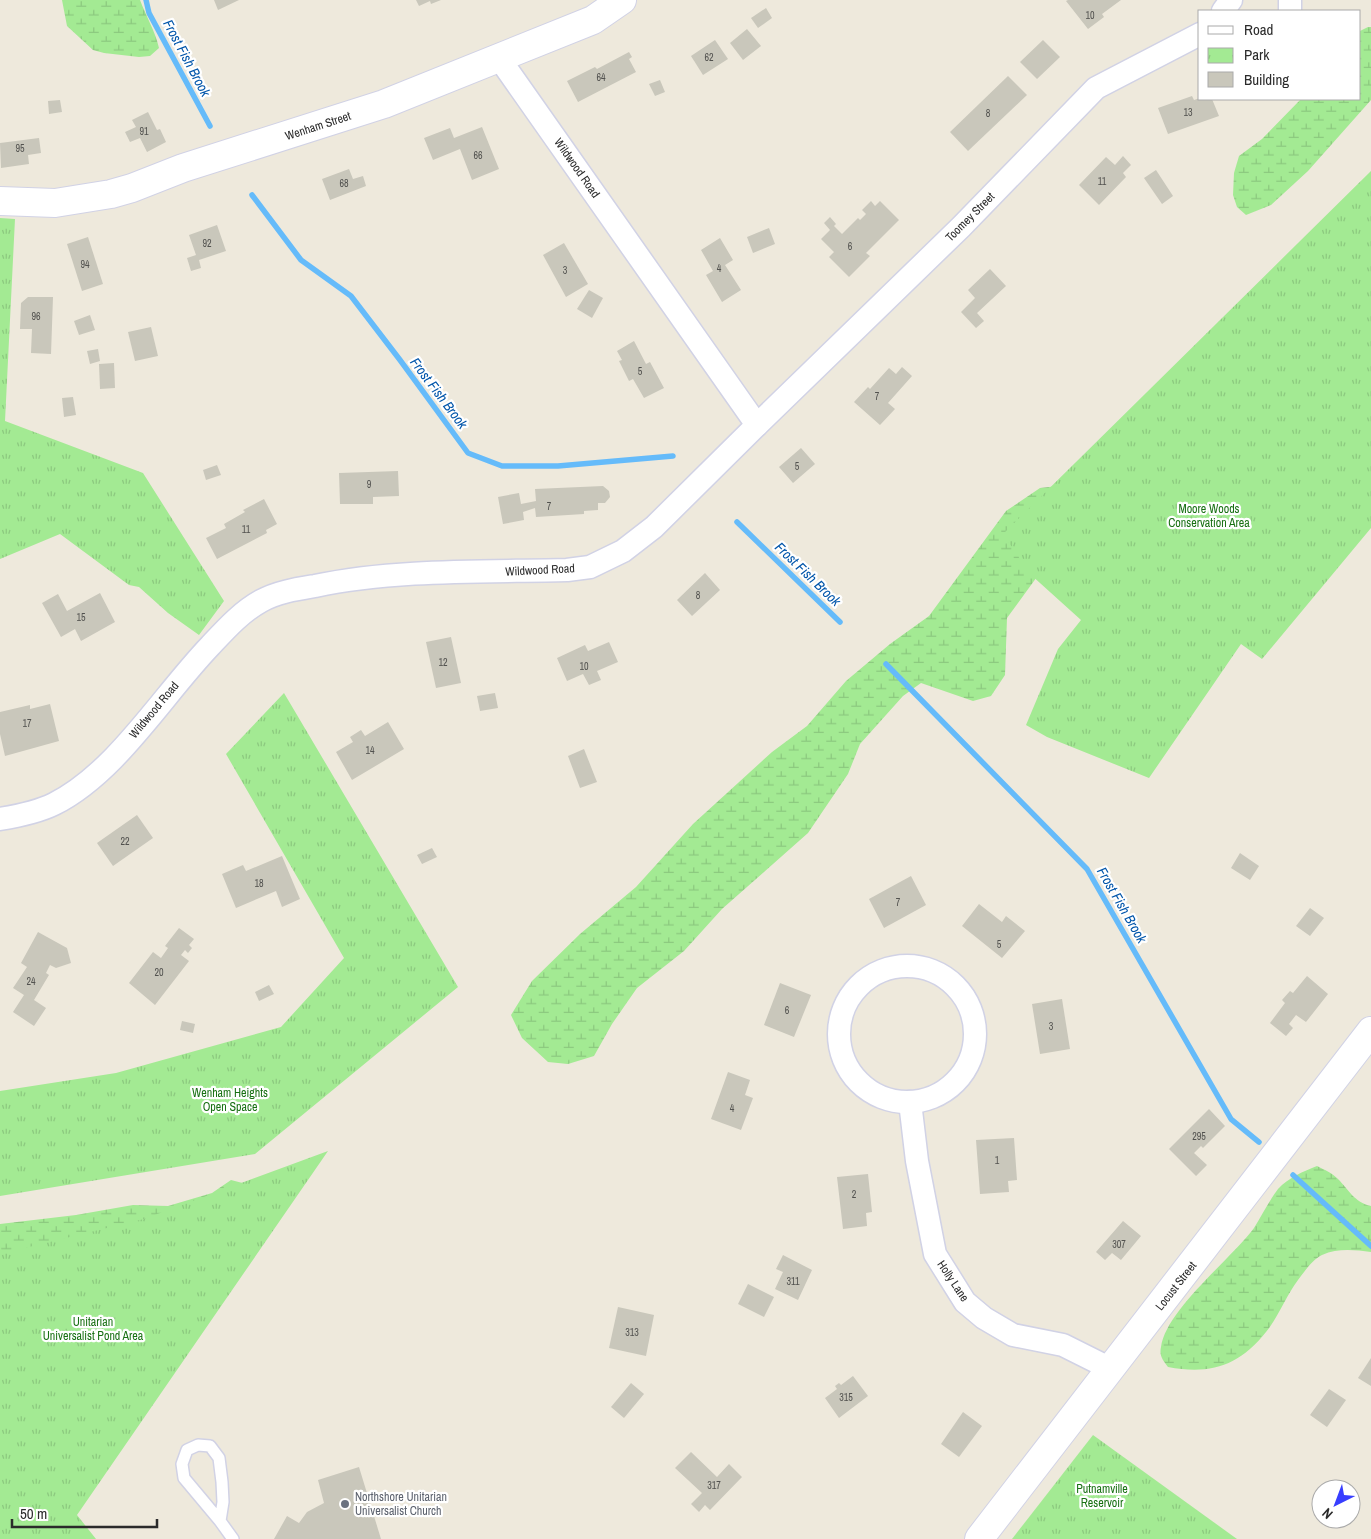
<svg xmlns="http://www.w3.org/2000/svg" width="1371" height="1539" font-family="'Archivo Narrow',sans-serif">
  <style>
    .wetland { fill: url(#wetland-marsh) }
    .park { fill: url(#park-tufts) }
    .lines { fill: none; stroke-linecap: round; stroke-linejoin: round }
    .stream { stroke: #65bbfa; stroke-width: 5.5 }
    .building { fill: #c9c7bb }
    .service-casing { stroke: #d1d2e5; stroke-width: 14 }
    .minor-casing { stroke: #d1d2e5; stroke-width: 25 }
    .secondary-casing { stroke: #d1d2e5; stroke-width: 30 }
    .service { stroke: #fff; stroke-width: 11 }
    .minor { stroke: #fff; stroke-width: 22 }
    .secondary { stroke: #fff; stroke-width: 28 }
    .worship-dot { fill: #6b7280; stroke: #fff; stroke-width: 2 }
    .labels { text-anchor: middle; stroke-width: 4.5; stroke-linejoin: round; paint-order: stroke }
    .number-label { font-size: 10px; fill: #52524f }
    .street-label { font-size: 12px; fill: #2b2b2b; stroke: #fff }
    .park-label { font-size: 12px; fill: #187013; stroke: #fff }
    .worship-label { font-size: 12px; fill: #5b616d; stroke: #fff; text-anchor: start }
    .water-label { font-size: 14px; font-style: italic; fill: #05a; stroke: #fff }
  </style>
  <defs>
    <pattern id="wetland-marsh" width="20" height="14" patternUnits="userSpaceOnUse" patternTransform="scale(1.25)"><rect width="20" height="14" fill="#a3ea93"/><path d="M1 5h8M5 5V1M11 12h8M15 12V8" fill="none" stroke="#8cc97f"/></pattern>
    <pattern id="park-tufts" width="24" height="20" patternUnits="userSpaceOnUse" patternTransform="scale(1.25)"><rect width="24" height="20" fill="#a3ea93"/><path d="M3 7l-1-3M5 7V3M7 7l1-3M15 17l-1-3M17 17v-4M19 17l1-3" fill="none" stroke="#8cc97f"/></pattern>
  </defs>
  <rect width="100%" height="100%" fill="#eee9dc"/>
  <g class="wetland">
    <path d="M 62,0 L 140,0 C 146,16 155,31 159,48 L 150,56 L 139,57 L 104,53 L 93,50 L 67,26 Z"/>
    <path d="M 1368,27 L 1371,27 L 1371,100 L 1308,171 L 1271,205 L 1246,215 L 1237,207 L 1233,195 L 1234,173 L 1239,156 L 1262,139 L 1301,99 L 1360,99 L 1360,31 Z"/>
    <path d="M 1058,486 L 1063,541 L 1007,618 L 1005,675 L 991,696 L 973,701 L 921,683 L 903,696 L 860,744 L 848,774 L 808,833 L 722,909 L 684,951 L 637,988 L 612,1024 L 594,1056 L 568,1064 L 548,1062 L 522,1038 L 511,1015 L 532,981 L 580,934 L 636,887 L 693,824 L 772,752 L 807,726 L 846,681 L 890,644 L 929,616 L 1006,511 L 1040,488 Z"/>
    <path d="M 1317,1166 C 1325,1170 1332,1173 1338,1179 C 1349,1190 1354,1202 1371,1206 L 1371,1252 C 1354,1250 1338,1248 1322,1255 C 1313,1259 1304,1272 1298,1280 C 1286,1296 1279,1316 1266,1332 C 1239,1366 1210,1375 1168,1367 C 1163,1360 1159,1356 1161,1347 C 1166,1310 1231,1259 1254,1228 C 1262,1215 1269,1201 1278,1189 C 1288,1178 1304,1171 1317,1166 Z"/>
    <path d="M 231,1180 L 265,1189 L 0,1381 L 0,1224 L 76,1215 L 133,1205 L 168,1206 L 212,1193 Z"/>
  </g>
  <g class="park">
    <path d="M 1371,171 L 1371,528 L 1262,659 L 1241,644 L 1149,778 L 1047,737 L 1026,725 L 1058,649 L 1081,620 L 1030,574 L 1003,534 Z"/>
    <path d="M 0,218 L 15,219 L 5,421 L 143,473 L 224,601 L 199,635 L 168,613 L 139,587 L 129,585 L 60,534 L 0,559 Z"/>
    <path d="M 284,693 L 458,987 L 255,1154 L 0,1196 L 0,1091 L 116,1073 L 281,1027 L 344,958 L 226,754 Z"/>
    <path d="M 328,1151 L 77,1515 L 96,1539 L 0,1539 L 0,1254 L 144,1219 Z"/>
    <path d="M 1093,1435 L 1237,1539 L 1012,1539 Z"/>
  </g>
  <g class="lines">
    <g class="stream">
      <path d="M 146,0 L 149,13 L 210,126"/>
      <path d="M 252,195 L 301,260 L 351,296 L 400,360 L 468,453 L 502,466 L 558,466 L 673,456"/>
      <path d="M 737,522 L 840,622"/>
      <path d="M 886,664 L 1087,869 L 1231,1119 L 1259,1142"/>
      <path d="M 1293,1175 L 1371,1246"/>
    </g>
  </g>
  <g class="building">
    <path d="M 214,0 L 239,0 L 218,10 Z"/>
    <path d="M 416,0 L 441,0 L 431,4 L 430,1 L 419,6 Z"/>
    <path d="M 1068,0 L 1121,0 L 1102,14 L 1104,17 L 1088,29 L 1066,1 Z"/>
    <path d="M 766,8 L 772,18 L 758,28 L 751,18 Z"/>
    <path d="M 747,29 L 761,46 L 743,60 L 730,43 Z"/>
    <path d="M 715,40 L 728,59 L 703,75 L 691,56 Z"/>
    <path d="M 1043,40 L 1060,57 L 1037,79 L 1020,62 Z"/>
    <path d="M 629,52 L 632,57 L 629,59 L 636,72 L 578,102 L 567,81 L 595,67 L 597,69 Z"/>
    <path d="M 1008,76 L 1027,95 L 968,151 L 950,132 Z"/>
    <path d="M 660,80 L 665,92 L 655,96 L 649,84 Z"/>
    <path d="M 1192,96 L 1194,100 L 1200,98 L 1212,99 L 1219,116 L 1168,134 L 1158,108 Z"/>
    <path d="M 60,100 L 62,112 L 49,114 L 48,101 Z"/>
    <path d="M 148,112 L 157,130 L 160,129 L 166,142 L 147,152 L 140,138 L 130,142 L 125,132 L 136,127 L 132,120 Z"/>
    <path d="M 482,127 L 499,169 L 472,180 L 460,149 L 433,160 L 424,138 L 450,128 L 454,138 Z"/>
    <path d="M 39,138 L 41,153 L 28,155 L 29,164 L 1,168 L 0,143 Z"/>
    <path d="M 1123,156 L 1131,165 L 1123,173 L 1126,177 L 1099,205 L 1079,185 L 1106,157 L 1115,165 Z"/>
    <path d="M 349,169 L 353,179 L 363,176 L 366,186 L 330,200 L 322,179 Z"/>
    <path d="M 1156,170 L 1173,196 L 1162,204 L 1144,178 Z"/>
    <path d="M 871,201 L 875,206 L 880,201 L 899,220 L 866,253 L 870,256 L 849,277 L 829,257 L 834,252 L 821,239 L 830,230 L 824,223 L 830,217 L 836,224 L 834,226 L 842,234 L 858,218 L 860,220 L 866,214 L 862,210 Z"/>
    <path d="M 217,225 L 226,251 L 199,260 L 201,268 L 191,271 L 187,258 L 196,255 L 189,235 Z"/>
    <path d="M 769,228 L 775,244 L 753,253 L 747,237 Z"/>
    <path d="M 88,237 L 103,284 L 82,291 L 67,244 Z"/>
    <path d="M 720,238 L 733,260 L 725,265 L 741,290 L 722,302 L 706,275 L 713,271 L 701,250 Z"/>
    <path d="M 564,243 L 588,284 L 566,297 L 543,255 Z"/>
    <path d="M 990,269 L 1006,286 L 977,313 L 984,321 L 976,328 L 961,312 L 975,298 L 968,290 Z"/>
    <path d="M 589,290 L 603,298 L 592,318 L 577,309 Z"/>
    <path d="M 28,297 L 53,297 L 51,354 L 31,353 L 32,329 L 20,329 L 21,303 Z"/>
    <path d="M 90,315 L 95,330 L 79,335 L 74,321 Z"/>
    <path d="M 151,327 L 158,356 L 135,361 L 128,332 Z"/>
    <path d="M 634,341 L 646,364 L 650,362 L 664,388 L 644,398 L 633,379 L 629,381 L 619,361 L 622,360 L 617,351 Z"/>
    <path d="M 98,349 L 100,361 L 90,364 L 87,351 Z"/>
    <path d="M 114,363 L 115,388 L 100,389 L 99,364 Z"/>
    <path d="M 902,367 L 912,376 L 888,403 L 895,409 L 880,425 L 854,402 L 868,387 L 870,389 L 889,368 L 896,374 Z"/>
    <path d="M 73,397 L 76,415 L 64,417 L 62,398 Z"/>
    <path d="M 801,448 L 815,464 L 793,483 L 779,467 Z"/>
    <path d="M 217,465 L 221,475 L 206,480 L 203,470 Z"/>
    <path d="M 398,471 L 399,496 L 373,497 L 373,504 L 340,504 L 339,473 Z"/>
    <path d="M 603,486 L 609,491 L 610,497 L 605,503 L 598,503 L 598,510 L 584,511 L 584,514 L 536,517 L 535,508 L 523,512 L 524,520 L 503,524 L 498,497 L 519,493 L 521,504 L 536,501 L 535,489 Z"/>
    <path d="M 264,499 L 277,524 L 266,530 L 267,533 L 217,559 L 206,538 L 226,528 L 224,524 L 245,512 L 243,510 Z"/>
    <path d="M 705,573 L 720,590 L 692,616 L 677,600 Z"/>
    <path d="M 100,593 L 115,622 L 81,641 L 75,629 L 61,637 L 42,603 L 58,594 L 67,611 Z"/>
    <path d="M 451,637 L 461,683 L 436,688 L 426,642 Z"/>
    <path d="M 609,642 L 618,662 L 597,671 L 601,680 L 589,685 L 583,674 L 567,681 L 557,658 L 585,645 L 588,651 Z"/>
    <path d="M 495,693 L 498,708 L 480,711 L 477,696 Z"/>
    <path d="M 50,704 L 59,741 L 5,756 L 0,734 L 0,712 L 30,705 L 30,709 Z"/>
    <path d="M 388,722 L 404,749 L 352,780 L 336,752 L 353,742 L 350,737 L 361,730 L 365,736 Z"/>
    <path d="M 584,749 L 597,782 L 580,788 L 568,756 Z"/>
    <path d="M 137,815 L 153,838 L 113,866 L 97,843 Z"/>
    <path d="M 432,848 L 437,857 L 422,864 L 417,855 Z"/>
    <path d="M 1240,853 L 1259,866 L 1250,880 L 1231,868 Z"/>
    <path d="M 282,856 L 300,899 L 282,907 L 276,891 L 236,908 L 222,874 L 243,865 L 246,871 Z"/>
    <path d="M 911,876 L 926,905 L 884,928 L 869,899 Z"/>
    <path d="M 979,904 L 1002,922 L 1006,916 L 1025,931 L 1002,958 L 962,926 Z"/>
    <path d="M 1310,908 L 1324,918 L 1310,936 L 1296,926 Z"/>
    <path d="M 179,928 L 194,939 L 189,945 L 192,948 L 188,953 L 185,950 L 181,955 L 189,961 L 155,1005 L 129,983 L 153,952 L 161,958 L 168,948 L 165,946 Z"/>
    <path d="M 38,932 L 67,948 L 71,963 L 56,968 L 50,965 L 46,973 L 49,975 L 34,1000 L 46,1008 L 34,1026 L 13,1012 L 24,995 L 13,988 L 27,967 L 21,963 Z"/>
    <path d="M 1307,976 L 1328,994 L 1306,1022 L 1296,1015 L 1289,1024 L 1293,1028 L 1286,1036 L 1270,1023 L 1285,1003 L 1282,1000 L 1290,991 L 1293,993 Z"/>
    <path d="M 780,983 L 811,995 L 794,1037 L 764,1025 Z"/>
    <path d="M 269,985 L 274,994 L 259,1001 L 255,992 Z"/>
    <path d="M 1062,999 L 1070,1049 L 1040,1054 L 1032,1004 Z"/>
    <path d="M 182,1021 L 195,1024 L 193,1033 L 180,1030 Z"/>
    <path d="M 728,1072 L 750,1080 L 745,1095 L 753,1098 L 741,1130 L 711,1119 Z"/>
    <path d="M 1209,1109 L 1225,1126 L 1203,1148 L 1201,1146 L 1194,1153 L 1207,1165 L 1196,1176 L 1169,1149 Z"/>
    <path d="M 1014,1138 L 1017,1180 L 1008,1181 L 1009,1192 L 980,1194 L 976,1140 Z"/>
    <path d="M 868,1174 L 872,1212 L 866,1213 L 867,1226 L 843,1229 L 837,1177 Z"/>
    <path d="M 1123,1221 L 1141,1236 L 1121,1260 L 1112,1253 L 1105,1260 L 1096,1252 Z"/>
    <path d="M 783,1255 L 812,1270 L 798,1300 L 775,1289 L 783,1272 L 776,1269 Z"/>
    <path d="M 748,1284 L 774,1297 L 764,1317 L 738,1304 Z"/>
    <path d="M 618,1307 L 654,1315 L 646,1356 L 609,1348 Z"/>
    <path d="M 1371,1358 L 1371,1386 L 1358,1378 Z"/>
    <path d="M 853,1376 L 868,1396 L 839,1418 L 825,1398 L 837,1389 L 835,1386 L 839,1383 L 841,1385 Z"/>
    <path d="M 631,1383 L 644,1394 L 624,1418 L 611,1407 Z"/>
    <path d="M 1329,1389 L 1346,1400 L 1327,1427 L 1310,1415 Z"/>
    <path d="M 963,1412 L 982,1426 L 959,1457 L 941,1444 Z"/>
    <path d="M 691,1452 L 717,1477 L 729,1464 L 742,1477 L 710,1510 L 705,1505 L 699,1512 L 691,1504 L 702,1493 L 675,1468 Z"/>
    <path d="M 359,1467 L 381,1539 L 274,1539 L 287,1516 L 299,1523 L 307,1512 L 324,1503 L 318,1480 Z"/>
  </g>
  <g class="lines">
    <defs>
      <path id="service" d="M 220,1521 L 223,1502 L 222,1482 L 219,1458 L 210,1446 L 198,1445 L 187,1450 L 182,1464 L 184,1478 L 220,1521 L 233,1539"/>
      <g id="minor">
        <path d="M 1290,0 L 1290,11"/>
        <path d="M 1223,11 L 1231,0"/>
        <path d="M 757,425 L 961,227 L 1096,88 L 1200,34"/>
        <path d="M 0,819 C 18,816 38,812 54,804 C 116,773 162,696 210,646 C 225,630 241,612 261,601 C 277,592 297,589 315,586 C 395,569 485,572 567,570 L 590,567 L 623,551 L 654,527 L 757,425 L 499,58"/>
        <circle cx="907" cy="1034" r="68"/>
        <path d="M 910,1102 L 917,1161 L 935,1254 L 965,1302 L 984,1318 L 1013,1335 L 1063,1345 L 1111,1369"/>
      </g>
      <g id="secondary">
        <path d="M 0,201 L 55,203 L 111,194 L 132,188 L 183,168 L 384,104 L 593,20 L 622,0"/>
        <path d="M 979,1539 L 1371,1031"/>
      </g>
    </defs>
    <use href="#service" class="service-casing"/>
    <use href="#minor" class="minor-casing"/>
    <use href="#secondary" class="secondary-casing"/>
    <use href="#service" class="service"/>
    <use href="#minor" class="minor"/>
    <use href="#secondary" class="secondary"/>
  </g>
  <circle class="worship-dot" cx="345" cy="1504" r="5"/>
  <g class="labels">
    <g class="number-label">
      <text x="1090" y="19">10</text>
      <text x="709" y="61">62</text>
      <text x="601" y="81">64</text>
      <text x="1188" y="116">13</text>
      <text x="988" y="117">8</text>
      <text x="144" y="135">91</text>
      <text x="20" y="152">95</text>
      <text x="478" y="159">66</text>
      <text x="1102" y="185">11</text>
      <text x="344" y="187">68</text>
      <text x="207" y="247">92</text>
      <text x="850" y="250">6</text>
      <text x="85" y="268">94</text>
      <text x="719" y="272">4</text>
      <text x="565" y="274">3</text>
      <text x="36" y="320">96</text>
      <text x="640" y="375">5</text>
      <text x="877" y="400">7</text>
      <text x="797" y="470">5</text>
      <text x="369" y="488">9</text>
      <text x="549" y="510">7</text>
      <text x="246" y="533">11</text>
      <text x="698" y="599">8</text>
      <text x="81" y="621">15</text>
      <text x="443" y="666">12</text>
      <text x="584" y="670">10</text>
      <text x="27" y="727">17</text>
      <text x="370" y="754">14</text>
      <text x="125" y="845">22</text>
      <text x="259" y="887">18</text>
      <text x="898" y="906">7</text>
      <text x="999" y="948">5</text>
      <text x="159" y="976">20</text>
      <text x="31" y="985">24</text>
      <text x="787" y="1014">6</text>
      <text x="1051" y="1030">3</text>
      <text x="732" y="1112">4</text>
      <text x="1199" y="1140">295</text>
      <text x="997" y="1164">1</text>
      <text x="854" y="1198">2</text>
      <text x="1119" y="1248">307</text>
      <text x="793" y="1285">311</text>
      <text x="632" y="1336">313</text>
      <text x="846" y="1401">315</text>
      <text x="714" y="1489">317</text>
    </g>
    <g class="street-label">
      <text transform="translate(318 126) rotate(-18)" y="4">Wenham Street</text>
      <text transform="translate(577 168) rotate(55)" y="4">Wildwood Road</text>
      <text transform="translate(970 217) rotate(-45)" y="4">Toomey Street</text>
      <text transform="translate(540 570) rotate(-3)" y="4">Wildwood Road</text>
      <text transform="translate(154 710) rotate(-50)" y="4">Wildwood Road</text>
      <text transform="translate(953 1281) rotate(56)" y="4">Holly Lane</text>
      <text transform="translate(1176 1286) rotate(-52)" y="4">Locust Street</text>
    </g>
    <g class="park-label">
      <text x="1209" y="513">Moore Woods<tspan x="1209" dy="14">Conservation Area</tspan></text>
      <text x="230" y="1097">Wenham Heights<tspan x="230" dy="14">Open Space</tspan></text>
      <text x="93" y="1326">Unitarian<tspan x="93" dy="14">Universalist Pond Area</tspan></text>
      <text x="1102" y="1493">Putnamville<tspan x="1102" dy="14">Reservoir</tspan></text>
    </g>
    <g class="worship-label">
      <text x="355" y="1501">Northshore Unitarian<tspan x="355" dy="14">Universalist Church</tspan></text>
    </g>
    <g class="water-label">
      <text transform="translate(187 58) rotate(62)" y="5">Frost Fish Brook</text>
      <text transform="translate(439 393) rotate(53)" y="5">Frost Fish Brook</text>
      <text transform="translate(808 574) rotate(44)" y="5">Frost Fish Brook</text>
      <text transform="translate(1122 905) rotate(60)" y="5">Frost Fish Brook</text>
    </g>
  </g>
  <rect x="1198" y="10" width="162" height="90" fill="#ffffff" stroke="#aaaaaa"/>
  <rect x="1208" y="26" width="25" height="8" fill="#ffffff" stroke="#aaaaaa"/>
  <text x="1244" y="35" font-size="15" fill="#2b2b2b">Road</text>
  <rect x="1208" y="48" width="25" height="15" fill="url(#park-tufts)" stroke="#aaaaaa"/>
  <text x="1244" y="60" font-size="15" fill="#2b2b2b">Park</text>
  <rect x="1208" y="72" width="25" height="15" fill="#c9c7bb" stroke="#aaaaaa"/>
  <text x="1244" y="85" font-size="15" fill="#2b2b2b">Building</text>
  <g transform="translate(1336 1504) rotate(222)"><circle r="24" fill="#ffffff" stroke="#aaaaaa"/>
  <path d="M0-4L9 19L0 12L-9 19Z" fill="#383eff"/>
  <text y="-8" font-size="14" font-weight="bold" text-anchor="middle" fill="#2b2b2b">N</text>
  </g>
  <path d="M12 1519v8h145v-8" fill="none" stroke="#2b2b2b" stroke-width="2.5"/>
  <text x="20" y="1519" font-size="15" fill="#2b2b2b" stroke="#ffffff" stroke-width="4" paint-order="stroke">50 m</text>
</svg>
